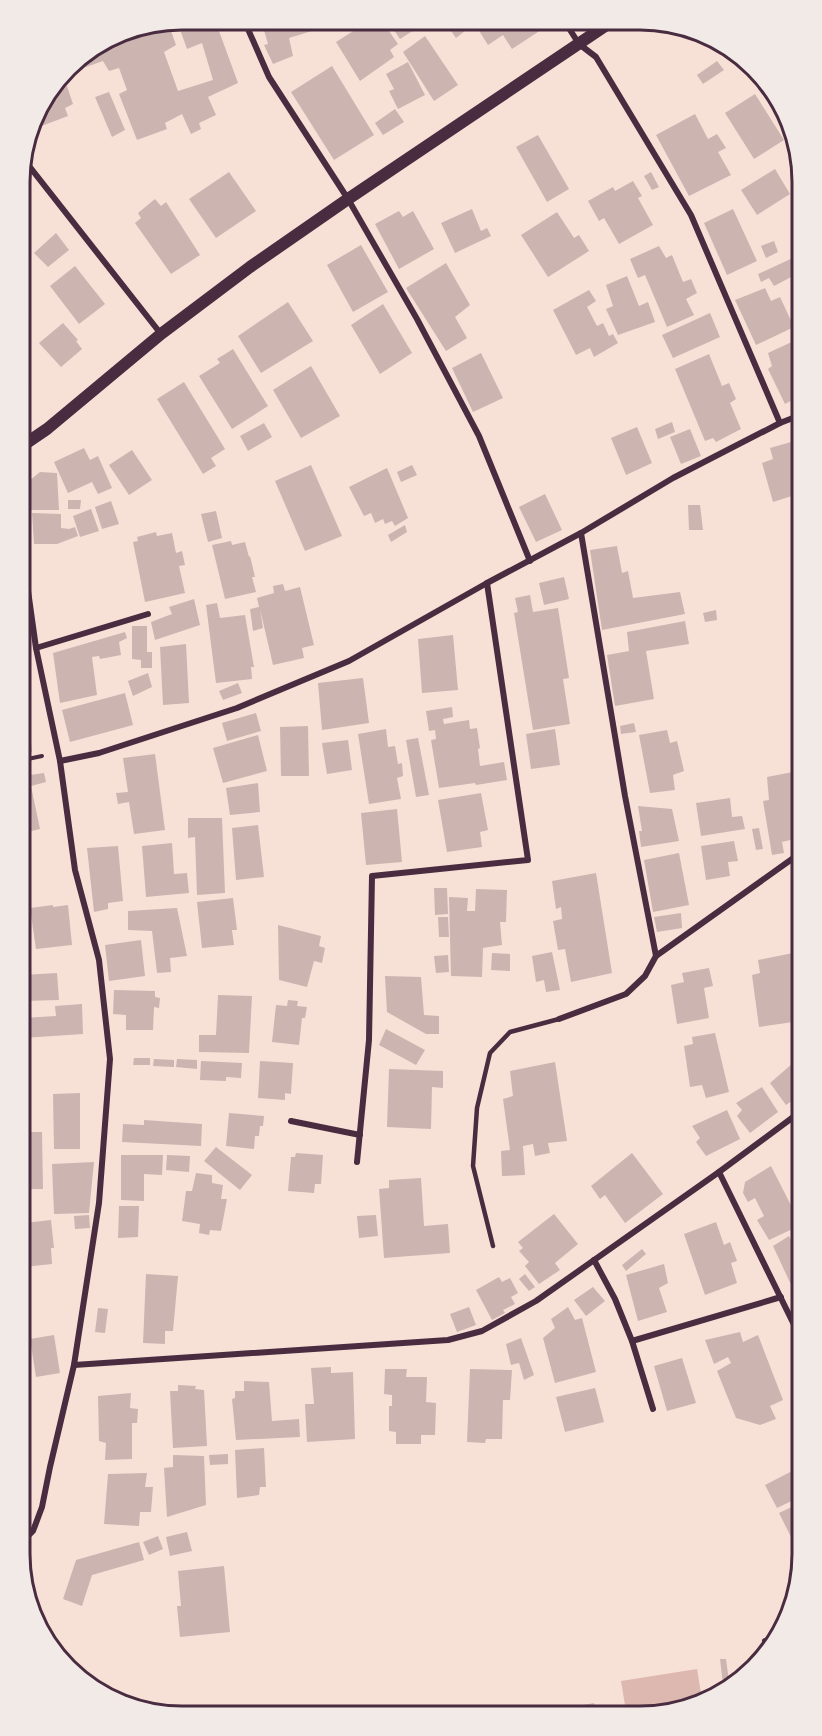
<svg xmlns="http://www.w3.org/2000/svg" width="822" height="1736" font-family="'PT Serif',serif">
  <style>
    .water { fill: #dcb8b0 }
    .building { fill: #ccb4b1 }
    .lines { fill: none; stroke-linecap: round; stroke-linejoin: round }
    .path { stroke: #4a2c40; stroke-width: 4 }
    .service { stroke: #4a2c40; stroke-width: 4.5 }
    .minor { stroke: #4a2c40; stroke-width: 6 }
    .secondary { stroke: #4a2c40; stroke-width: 12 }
    .rim { fill: none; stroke: #4a2c40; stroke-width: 3 }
  </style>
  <rect width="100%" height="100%" fill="#f7e1d7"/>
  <path class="water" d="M 697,1669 L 702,1699 L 682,1711 L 626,1711 L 621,1681 Z"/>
  <g class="building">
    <path d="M 182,19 L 215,20 L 238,83 L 208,97 L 216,115 L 199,123 L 201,129 L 191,134 L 182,114 L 165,123 L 167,129 L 137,140 L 119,94 L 127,90 L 119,68 L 109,71 L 103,61 L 86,67 L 82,56 L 120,32 L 168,22 L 176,45 L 164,52 L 178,91 L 213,80 L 202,43 L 187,49 L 177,21 Z"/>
    <path d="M 261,20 L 312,20 L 315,30 L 289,38 L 293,56 L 273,64 L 264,45 L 268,44 Z"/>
    <path d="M 369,21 L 382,21 L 398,44 L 390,50 L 394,57 L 360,81 L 336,42 Z"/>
    <path d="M 388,21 L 419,21 L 422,25 L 400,39 Z"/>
    <path d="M 444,21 L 466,21 L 470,27 L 456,38 Z"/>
    <path d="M 473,21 L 536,22 L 541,30 L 512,49 L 503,35 L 488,45 Z"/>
    <path d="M 425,36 L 458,85 L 434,101 L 403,52 Z"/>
    <path d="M 717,61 L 724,70 L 703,84 L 697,75 Z"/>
    <path d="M 408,62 L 425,95 L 398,109 L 389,91 L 394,89 L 386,74 Z"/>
    <path d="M 332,66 L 374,135 L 334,160 L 291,92 Z"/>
    <path d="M 67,86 L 73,104 L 65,108 L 68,116 L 31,130 L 36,110 L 49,93 Z"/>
    <path d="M 109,92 L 125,130 L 112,137 L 95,97 Z"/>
    <path d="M 755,94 L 784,140 L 754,159 L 725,113 Z"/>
    <path d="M 395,109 L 404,122 L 383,135 L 375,123 Z"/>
    <path d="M 695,114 L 708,139 L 717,134 L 726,148 L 718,152 L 731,175 L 689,196 L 656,135 Z"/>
    <path d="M 538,135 L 569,189 L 547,202 L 516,147 Z"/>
    <path d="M 775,169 L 790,194 L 757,215 L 741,190 Z"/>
    <path d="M 229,172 L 256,211 L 216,238 L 189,199 Z"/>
    <path d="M 651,172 L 659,187 L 652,190 L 644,176 Z"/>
    <path d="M 633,181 L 642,196 L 638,198 L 653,225 L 619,244 L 604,218 L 599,221 L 588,201 L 613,187 L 615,191 Z"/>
    <path d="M 155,199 L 161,206 L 166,202 L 200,255 L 171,274 L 135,223 L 141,218 L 138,213 Z"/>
    <path d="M 472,209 L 481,231 L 487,228 L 491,236 L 455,253 L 441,223 Z"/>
    <path d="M 733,209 L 757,261 L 727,275 L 704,223 Z"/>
    <path d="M 399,211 L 403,217 L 413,211 L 434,249 L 399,269 L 375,224 Z"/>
    <path d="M 557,212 L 574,238 L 579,235 L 589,251 L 548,277 L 521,235 Z"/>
    <path d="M 56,233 L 69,250 L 48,267 L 34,253 Z"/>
    <path d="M 774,241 L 778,252 L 766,258 L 761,246 Z"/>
    <path d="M 361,245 L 388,292 L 353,312 L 327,265 Z"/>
    <path d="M 659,246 L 666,258 L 672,255 L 683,282 L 691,279 L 697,293 L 686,299 L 694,315 L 667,327 L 645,275 L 638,278 L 630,259 Z"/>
    <path d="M 797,256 L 797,274 L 774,286 L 769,278 L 761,282 L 758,274 Z"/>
    <path d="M 446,263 L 470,305 L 455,317 L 467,338 L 446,351 L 406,288 Z"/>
    <path d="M 75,266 L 105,304 L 79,324 L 50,286 Z"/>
    <path d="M 627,276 L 639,306 L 648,302 L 655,322 L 618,335 L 606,309 L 613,306 L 606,285 Z"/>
    <path d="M 765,288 L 771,301 L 780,297 L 794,327 L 756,345 L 735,300 Z"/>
    <path d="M 589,290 L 596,301 L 587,307 L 597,326 L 603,323 L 609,336 L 613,334 L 618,343 L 594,357 L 590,348 L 576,355 L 553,310 Z"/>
    <path d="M 288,302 L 313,341 L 261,373 L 238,336 Z"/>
    <path d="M 383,304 L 412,353 L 380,374 L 351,325 Z"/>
    <path d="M 710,313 L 720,337 L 673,358 L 662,335 Z"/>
    <path d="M 63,323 L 78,340 L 76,341 L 82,349 L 61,367 L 39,343 Z"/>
    <path d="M 798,339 L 798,397 L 785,404 L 768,369 L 772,366 L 768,353 Z"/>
    <path d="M 233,349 L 268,406 L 232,429 L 199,376 L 220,363 L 217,359 Z"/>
    <path d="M 481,353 L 503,398 L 473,412 L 452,368 Z"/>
    <path d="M 709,354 L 722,386 L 729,383 L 736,399 L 730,403 L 741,429 L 716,442 L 713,438 L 705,441 L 675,369 Z"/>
    <path d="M 311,366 L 340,416 L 301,438 L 273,390 Z"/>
    <path d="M 184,382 L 225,449 L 211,458 L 216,466 L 203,474 L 157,399 Z"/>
    <path d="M 672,422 L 675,432 L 658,439 L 655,429 Z"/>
    <path d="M 264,423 L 272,437 L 248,451 L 240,436 Z"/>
    <path d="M 637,427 L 652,463 L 626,475 L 611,438 Z"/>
    <path d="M 690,429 L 701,456 L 681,464 L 670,437 Z"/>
    <path d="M 798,440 L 798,494 L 773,502 L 762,463 L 773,459 L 770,448 Z"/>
    <path d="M 84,448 L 90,460 L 98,456 L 112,488 L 98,494 L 92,482 L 68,493 L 54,462 Z"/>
    <path d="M 132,450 L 152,480 L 129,495 L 109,465 Z"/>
    <path d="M 311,465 L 342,536 L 305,551 L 275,481 Z"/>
    <path d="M 412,465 L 417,475 L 401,482 L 397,472 Z"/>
    <path d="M 387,468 L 408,518 L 395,526 L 392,521 L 385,524 L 383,519 L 375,523 L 371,513 L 364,516 L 349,487 Z"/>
    <path d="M 40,472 L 57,473 L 59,510 L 31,510 L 30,480 Z"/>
    <path d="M 545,494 L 562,530 L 536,542 L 519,507 Z"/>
    <path d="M 68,500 L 81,500 L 80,509 L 68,509 Z"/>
    <path d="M 111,501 L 119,524 L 102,529 L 95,507 Z"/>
    <path d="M 688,505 L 700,505 L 703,530 L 689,530 Z"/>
    <path d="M 91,509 L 99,531 L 80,537 L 73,516 Z"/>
    <path d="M 216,511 L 222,538 L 208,542 L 201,514 Z"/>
    <path d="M 32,513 L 61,514 L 61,528 L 69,529 L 75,527 L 78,536 L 57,544 L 34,544 Z"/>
    <path d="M 405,525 L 407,532 L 391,542 L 388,535 Z"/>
    <path d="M 156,532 L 157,536 L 172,533 L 176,553 L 182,551 L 185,565 L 179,566 L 185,593 L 145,602 L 133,542 L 138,541 L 137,537 Z"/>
    <path d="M 231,541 L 232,545 L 245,542 L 249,557 L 250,556 L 255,577 L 252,577 L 256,592 L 225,599 L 212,545 Z"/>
    <path d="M 617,546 L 622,573 L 628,571 L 633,598 L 680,592 L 685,614 L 602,630 L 590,550 Z"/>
    <path d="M 564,577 L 569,599 L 544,605 L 539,583 Z"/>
    <path d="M 283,584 L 285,591 L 300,587 L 314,645 L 302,648 L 304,658 L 273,665 L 260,609 L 263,628 L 253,631 L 250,609 L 259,607 L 257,598 L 274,593 L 273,586 Z"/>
    <path d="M 530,595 L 533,612 L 558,608 L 569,678 L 563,679 L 570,724 L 533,730 L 514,613 L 518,612 L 515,598 Z"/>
    <path d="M 194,599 L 200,625 L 155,640 L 151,622 L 172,614 L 169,607 Z"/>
    <path d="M 217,603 L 220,618 L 245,615 L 254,667 L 251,667 L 252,679 L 216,683 L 206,605 Z"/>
    <path d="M 716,610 L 717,620 L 705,622 L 703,613 Z"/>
    <path d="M 685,621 L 689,644 L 646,651 L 654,699 L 615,706 L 607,655 L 629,651 L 627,632 Z"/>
    <path d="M 132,626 L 147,626 L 147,652 L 152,652 L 152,668 L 141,668 L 141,660 L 132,659 Z"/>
    <path d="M 125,632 L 127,638 L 119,642 L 121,655 L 100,659 L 99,656 L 92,657 L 97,695 L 60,703 L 53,653 Z"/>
    <path d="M 453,635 L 458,690 L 422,693 L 418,639 Z"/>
    <path d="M 186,644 L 189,703 L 163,705 L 160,647 Z"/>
    <path d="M 22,655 L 25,655 L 30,702 L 22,703 Z"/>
    <path d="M 148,673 L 152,687 L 133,696 L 128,681 Z"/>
    <path d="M 363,678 L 369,723 L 322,730 L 318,683 Z"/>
    <path d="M 238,683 L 242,693 L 223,700 L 219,691 Z"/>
    <path d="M 125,693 L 133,725 L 70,742 L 62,710 Z"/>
    <path d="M 27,707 L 32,752 L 23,753 L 22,708 Z"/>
    <path d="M 452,707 L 453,717 L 443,719 L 444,724 L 469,720 L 470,729 L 477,728 L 480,748 L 478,749 L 480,766 L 504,762 L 507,780 L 476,785 L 475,783 L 439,788 L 431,740 L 436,739 L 435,730 L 429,731 L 426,711 Z"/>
    <path d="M 256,713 L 261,731 L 227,741 L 222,723 Z"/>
    <path d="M 634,723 L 636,732 L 621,734 L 620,726 Z"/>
    <path d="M 308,726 L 309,776 L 281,776 L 280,727 Z"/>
    <path d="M 386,729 L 388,747 L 395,746 L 398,764 L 402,763 L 403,776 L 397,778 L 401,799 L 369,804 L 358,734 Z"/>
    <path d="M 555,729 L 560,765 L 531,769 L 526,734 Z"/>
    <path d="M 667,730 L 670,743 L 677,741 L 684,771 L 673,775 L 675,790 L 650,793 L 639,735 Z"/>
    <path d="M 258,735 L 267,771 L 223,783 L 213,748 Z"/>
    <path d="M 418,738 L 429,795 L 416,797 L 406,740 Z"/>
    <path d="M 348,740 L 352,770 L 327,774 L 322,743 Z"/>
    <path d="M 155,754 L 165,830 L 134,834 L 129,802 L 118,804 L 116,793 L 128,792 L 123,758 Z"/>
    <path d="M 798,771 L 799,838 L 782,842 L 784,853 L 772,855 L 763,801 L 769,800 L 767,777 Z"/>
    <path d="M 44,773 L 46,782 L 31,786 L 40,829 L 23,833 L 23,776 Z"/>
    <path d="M 258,783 L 260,812 L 230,815 L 226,788 Z"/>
    <path d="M 481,793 L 488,830 L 480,832 L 482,847 L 447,852 L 438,800 Z"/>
    <path d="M 730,798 L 732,817 L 742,816 L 745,829 L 701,836 L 696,803 Z"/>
    <path d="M 638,806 L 672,809 L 679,841 L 641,847 L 639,831 L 642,831 Z"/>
    <path d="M 397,809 L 402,862 L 366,865 L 361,813 Z"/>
    <path d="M 188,818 L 222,818 L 225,893 L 197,895 L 195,837 L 188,838 Z"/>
    <path d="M 258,825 L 264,877 L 236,880 L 232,828 Z"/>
    <path d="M 759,828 L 763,849 L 756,850 L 752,829 Z"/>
    <path d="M 734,841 L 738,861 L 728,862 L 730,876 L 706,880 L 701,846 Z"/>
    <path d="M 172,843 L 174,874 L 187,873 L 189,893 L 146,897 L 142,846 Z"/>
    <path d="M 118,846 L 123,901 L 108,903 L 108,909 L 94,912 L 87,848 Z"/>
    <path d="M 679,853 L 689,905 L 653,912 L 644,860 Z"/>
    <path d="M 596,873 L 612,973 L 571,982 L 565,949 L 558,950 L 553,921 L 562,919 L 561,907 L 556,909 L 552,881 Z"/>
    <path d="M 434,888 L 447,888 L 448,914 L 435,915 Z"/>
    <path d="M 476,889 L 507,890 L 506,922 L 500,922 L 502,945 L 483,948 L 482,977 L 451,976 L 449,897 L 468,898 L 467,911 L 475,911 Z"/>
    <path d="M 233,898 L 237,930 L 232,930 L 234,945 L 202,948 L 197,902 Z"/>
    <path d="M 53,905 L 53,907 L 68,905 L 72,945 L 36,949 L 30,908 Z"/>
    <path d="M 177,908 L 187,956 L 170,958 L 171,972 L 157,973 L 152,931 L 128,930 L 128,911 Z"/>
    <path d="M 681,913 L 682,928 L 657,932 L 654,917 Z"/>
    <path d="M 438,917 L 448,917 L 449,937 L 439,937 Z"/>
    <path d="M 278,925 L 321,936 L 319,946 L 325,948 L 322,963 L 314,961 L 307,987 L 279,980 Z"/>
    <path d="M 141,940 L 145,976 L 109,981 L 105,945 Z"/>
    <path d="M 552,952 L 560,990 L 546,992 L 544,980 L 536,982 L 532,956 Z"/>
    <path d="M 492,953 L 510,954 L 510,971 L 491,970 Z"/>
    <path d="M 793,953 L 800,1021 L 759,1027 L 752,975 L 760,973 L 758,960 Z"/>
    <path d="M 448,955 L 449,972 L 436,973 L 434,956 Z"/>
    <path d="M 709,968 L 713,986 L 704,988 L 709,1018 L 677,1024 L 671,985 L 684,982 L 682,973 Z"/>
    <path d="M 57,973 L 59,1000 L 23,1001 L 23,975 Z"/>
    <path d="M 385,976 L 421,977 L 424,1015 L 439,1016 L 439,1034 L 426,1034 L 387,1012 Z"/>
    <path d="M 114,990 L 155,991 L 155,997 L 160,998 L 159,1008 L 154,1007 L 153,1030 L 126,1030 L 126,1015 L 113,1014 Z"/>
    <path d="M 218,995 L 252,996 L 249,1053 L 199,1052 L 199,1035 L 216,1035 Z"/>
    <path d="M 288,1000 L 298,1001 L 297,1006 L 307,1007 L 305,1018 L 302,1018 L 299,1045 L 272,1042 L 276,1005 L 287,1006 Z"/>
    <path d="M 82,1004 L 83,1034 L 23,1038 L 23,1018 L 56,1016 L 55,1006 Z"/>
    <path d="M 386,1029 L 425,1050 L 416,1065 L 379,1045 Z"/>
    <path d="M 715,1033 L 729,1092 L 706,1098 L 702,1085 L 690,1087 L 684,1046 L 693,1044 L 692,1037 Z"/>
    <path d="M 800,1057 L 800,1095 L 786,1105 L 770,1083 Z"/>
    <path d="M 134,1058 L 150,1058 L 150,1065 L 133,1065 Z"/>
    <path d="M 154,1059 L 174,1060 L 174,1067 L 153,1066 Z"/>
    <path d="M 177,1059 L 197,1060 L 197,1069 L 176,1067 Z"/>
    <path d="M 201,1061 L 242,1063 L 241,1078 L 226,1077 L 226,1081 L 200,1080 Z"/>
    <path d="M 260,1061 L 293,1063 L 291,1094 L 285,1093 L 285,1100 L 258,1098 Z"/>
    <path d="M 555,1062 L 567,1141 L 548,1143 L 550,1153 L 535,1156 L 533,1144 L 523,1146 L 525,1175 L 502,1176 L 501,1151 L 510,1150 L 503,1099 L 513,1096 L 510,1071 Z"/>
    <path d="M 389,1069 L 443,1071 L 443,1088 L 432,1087 L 431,1129 L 387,1127 Z"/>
    <path d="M 762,1087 L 778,1112 L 750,1133 L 737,1116 L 742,1110 L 736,1103 Z"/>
    <path d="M 80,1093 L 80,1149 L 54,1149 L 53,1094 Z"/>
    <path d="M 727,1110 L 740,1139 L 706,1156 L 696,1142 L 700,1138 L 692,1126 Z"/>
    <path d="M 229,1113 L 264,1116 L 263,1126 L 260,1126 L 259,1136 L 255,1136 L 254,1149 L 226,1146 Z"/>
    <path d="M 144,1120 L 202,1124 L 201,1146 L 122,1142 L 123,1124 L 144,1125 Z"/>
    <path d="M 24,1132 L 42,1132 L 43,1189 L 24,1189 Z"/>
    <path d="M 216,1147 L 252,1175 L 240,1190 L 204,1161 Z"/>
    <path d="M 296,1153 L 323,1155 L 321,1184 L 315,1184 L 314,1193 L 288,1191 L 291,1157 L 295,1157 Z"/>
    <path d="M 632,1153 L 663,1194 L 625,1223 L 605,1195 L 600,1199 L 591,1186 Z"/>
    <path d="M 121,1155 L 163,1155 L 162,1175 L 144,1174 L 144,1201 L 121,1200 Z"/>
    <path d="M 167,1155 L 190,1156 L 189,1172 L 166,1170 Z"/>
    <path d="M 94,1162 L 89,1213 L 54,1214 L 52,1164 Z"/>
    <path d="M 801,1165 L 801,1187 L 792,1170 Z"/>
    <path d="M 771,1166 L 801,1225 L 769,1240 L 757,1220 L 764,1216 L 755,1198 L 748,1202 L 743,1193 L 745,1182 Z"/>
    <path d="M 196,1173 L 212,1175 L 212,1183 L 223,1185 L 221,1199 L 227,1199 L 221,1231 L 210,1230 L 209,1235 L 199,1233 L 200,1224 L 182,1221 L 186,1191 L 192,1191 Z"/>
    <path d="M 421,1178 L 424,1226 L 448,1224 L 450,1253 L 384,1258 L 379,1189 L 389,1188 L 389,1180 Z"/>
    <path d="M 119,1206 L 139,1206 L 138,1237 L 118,1238 Z"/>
    <path d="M 554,1214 L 578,1244 L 555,1263 L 560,1270 L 539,1284 L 525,1266 L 529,1262 L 519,1251 L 523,1248 L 518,1242 Z"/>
    <path d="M 89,1215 L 90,1228 L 75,1229 L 74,1216 Z"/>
    <path d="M 376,1215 L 378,1236 L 359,1238 L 357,1216 Z"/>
    <path d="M 51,1220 L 54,1248 L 51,1248 L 52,1264 L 24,1267 L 24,1223 Z"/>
    <path d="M 716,1222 L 724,1245 L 730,1242 L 737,1261 L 731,1263 L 737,1283 L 705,1295 L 684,1234 Z"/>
    <path d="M 789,1236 L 794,1246 L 801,1244 L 801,1286 L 793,1289 L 773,1246 Z"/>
    <path d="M 642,1249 L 646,1254 L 626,1271 L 622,1265 Z"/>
    <path d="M 664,1264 L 668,1283 L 659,1288 L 667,1312 L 638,1321 L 626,1275 Z"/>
    <path d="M 146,1274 L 178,1276 L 173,1331 L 165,1331 L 165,1344 L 143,1343 Z"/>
    <path d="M 525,1274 L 535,1287 L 529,1291 L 519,1279 Z"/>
    <path d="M 499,1277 L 502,1282 L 510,1278 L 518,1293 L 511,1297 L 515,1304 L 503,1310 L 505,1313 L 492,1320 L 476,1290 Z"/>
    <path d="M 593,1287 L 605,1301 L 586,1316 L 574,1300 Z"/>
    <path d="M 469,1307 L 476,1325 L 457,1332 L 450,1314 Z"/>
    <path d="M 568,1307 L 575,1320 L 582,1318 L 596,1372 L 555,1383 L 543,1338 L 555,1328 L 551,1319 Z"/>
    <path d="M 98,1308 L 108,1309 L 105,1333 L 95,1332 Z"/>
    <path d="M 740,1332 L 743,1342 L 758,1335 L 783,1400 L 770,1406 L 776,1419 L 760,1425 L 736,1418 L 717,1371 L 731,1363 L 728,1357 L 714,1364 L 705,1340 Z"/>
    <path d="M 54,1335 L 60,1373 L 36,1377 L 30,1339 Z"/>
    <path d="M 521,1338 L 534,1375 L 524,1380 L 519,1363 L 511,1365 L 506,1344 Z"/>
    <path d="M 682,1358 L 696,1403 L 667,1411 L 654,1366 Z"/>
    <path d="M 331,1367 L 331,1373 L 353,1372 L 355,1439 L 307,1442 L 305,1404 L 314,1404 L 311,1368 Z"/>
    <path d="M 385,1369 L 407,1369 L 406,1377 L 427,1377 L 426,1402 L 436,1403 L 435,1435 L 421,1435 L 421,1444 L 396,1444 L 396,1432 L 389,1431 L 389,1406 L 392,1406 L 392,1395 L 384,1394 Z"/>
    <path d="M 470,1369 L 512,1370 L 510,1400 L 503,1400 L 502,1439 L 486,1439 L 485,1443 L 467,1442 Z"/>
    <path d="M 244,1381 L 269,1382 L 272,1421 L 299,1419 L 300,1437 L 236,1440 L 232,1399 L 235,1398 L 235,1391 L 244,1391 Z"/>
    <path d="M 178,1385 L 196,1386 L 195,1389 L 204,1390 L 207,1446 L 173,1448 L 170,1391 L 178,1391 Z"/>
    <path d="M 595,1388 L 604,1422 L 565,1432 L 556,1397 Z"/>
    <path d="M 131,1393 L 130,1408 L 138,1409 L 137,1423 L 132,1423 L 132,1459 L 105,1460 L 106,1443 L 99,1441 L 98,1396 Z"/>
    <path d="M 264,1448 L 266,1487 L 260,1487 L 259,1495 L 237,1498 L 235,1450 Z"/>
    <path d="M 228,1454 L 228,1464 L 210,1465 L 209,1455 Z"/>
    <path d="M 173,1455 L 204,1456 L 206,1505 L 167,1517 L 164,1468 L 173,1467 Z"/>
    <path d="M 796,1469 L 802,1481 L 802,1496 L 777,1508 L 765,1485 Z"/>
    <path d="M 147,1473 L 145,1487 L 153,1487 L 151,1512 L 140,1512 L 139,1526 L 104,1524 L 108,1474 Z"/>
    <path d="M 802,1502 L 802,1531 L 791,1537 L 779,1513 Z"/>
    <path d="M 187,1532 L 192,1551 L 170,1556 L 166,1537 Z"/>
    <path d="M 158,1536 L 163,1549 L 149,1555 L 143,1542 Z"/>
    <path d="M 139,1542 L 144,1560 L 92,1575 L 82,1606 L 63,1599 L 76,1560 Z"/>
    <path d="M 224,1566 L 230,1632 L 180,1637 L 177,1606 L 181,1606 L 178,1571 Z"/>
    <path d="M 720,1659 L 726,1659 L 729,1681 L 723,1685 Z"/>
    <path d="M 594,1703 L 595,1711 L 579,1711 L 578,1706 Z"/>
  </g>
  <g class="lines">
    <path class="path" d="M 23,760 L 42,756"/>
    <path class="service" d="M 493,1246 L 473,1166 L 477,1108 L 490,1053 L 510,1032 L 559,1019"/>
    <g class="minor">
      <path d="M 244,20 L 269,77 L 348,199 L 417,319 L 479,436 L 530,561"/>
      <path d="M 565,22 L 579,44 L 596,57 L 691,215 L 780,423"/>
      <path d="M 22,157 L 161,334"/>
      <path d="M 581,533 L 625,796 L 656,956 L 799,854"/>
      <path d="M 22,548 L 36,648 L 60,761 L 75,870 L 99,960 L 110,1059 L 99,1203 L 74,1365 L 50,1467 L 42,1507 L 33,1531 L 25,1539"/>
      <path d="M 36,648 L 148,614"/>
      <path d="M 60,761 L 99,753 L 237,708 L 349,661 L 487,583 L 581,533 L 673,478 L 780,423 L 798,416"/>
      <path d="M 559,1019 L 626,994 L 645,976 L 656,956"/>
      <path d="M 291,1121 L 360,1135"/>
      <path d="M 357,1162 L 369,1040 L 372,876 L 528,860 L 487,583"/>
      <path d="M 719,1172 L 801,1339"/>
      <path d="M 594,1260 L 615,1299 L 632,1341 L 653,1409"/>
      <path d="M 632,1341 L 781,1297"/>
      <path d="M 74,1365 L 448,1340 L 482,1331 L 536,1301 L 719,1172 L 800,1112"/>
      <path d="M 765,1641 L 769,1650"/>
    </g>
    <path class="secondary" d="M 22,446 L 47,429 L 161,334 L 250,267 L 348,199 L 611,22"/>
  </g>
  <path d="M0 0H822V1736H0ZM182 30H640A152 152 0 0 1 792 182V1554A152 152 0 0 1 640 1706H182A152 152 0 0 1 30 1554V182A152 152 0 0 1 182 30Z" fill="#f1eae7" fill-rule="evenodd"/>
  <path class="rim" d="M182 30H640A152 152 0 0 1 792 182V1554A152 152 0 0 1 640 1706H182A152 152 0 0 1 30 1554V182A152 152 0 0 1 182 30Z"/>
</svg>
